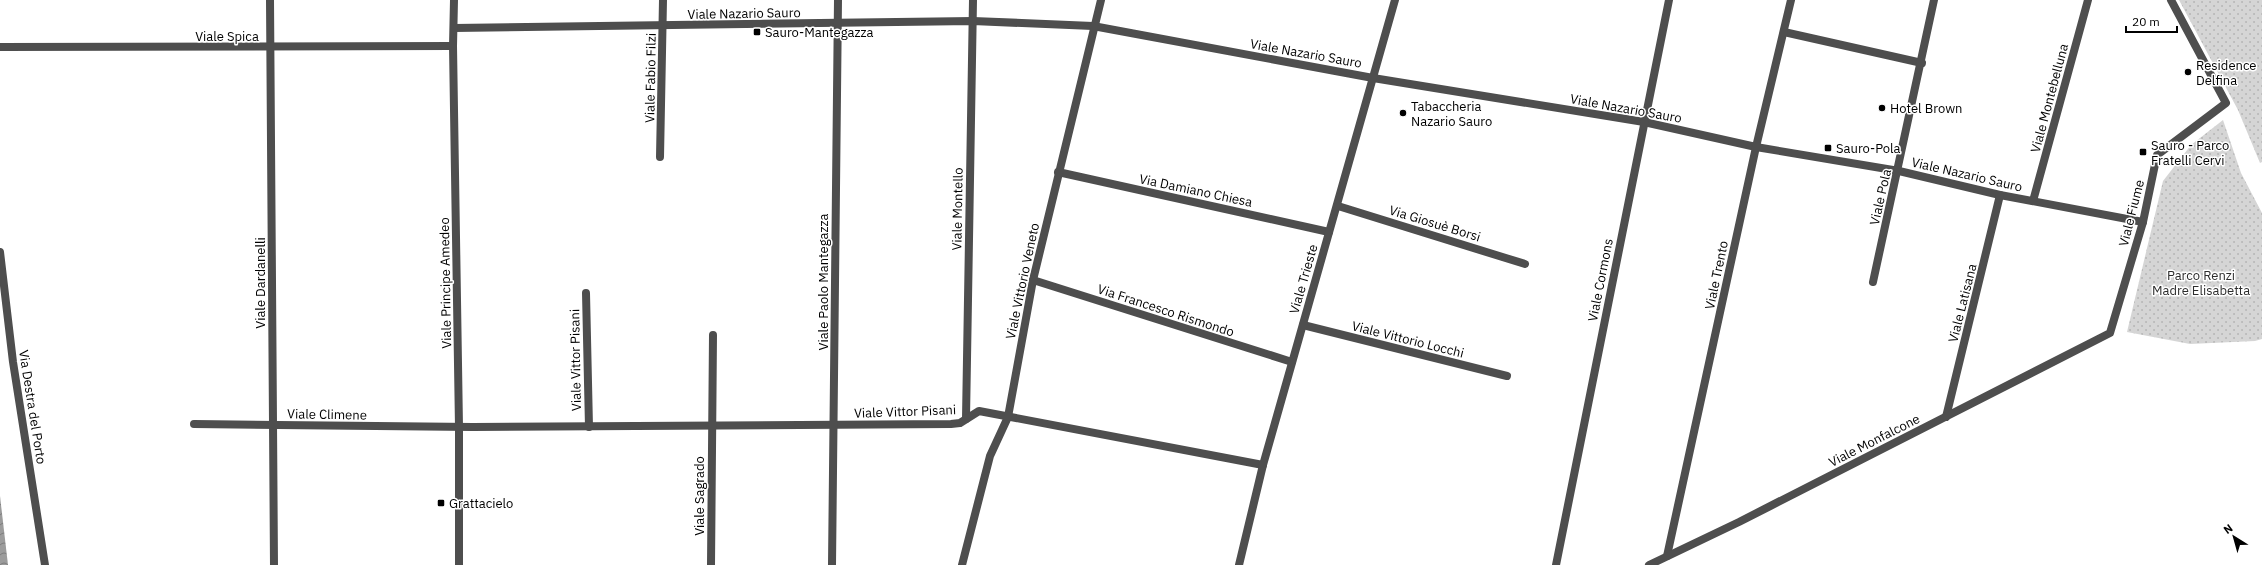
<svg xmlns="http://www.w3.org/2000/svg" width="2262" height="565" font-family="'IBM Plex Sans',sans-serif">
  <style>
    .green { fill: url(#green-dots) }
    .water { fill: url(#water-waves) }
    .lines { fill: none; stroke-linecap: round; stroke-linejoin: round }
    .minor { stroke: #4e4e4e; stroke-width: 8 }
    .tertiary { stroke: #4e4e4e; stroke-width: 8 }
    .poi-dot { fill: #000; stroke: #fff; stroke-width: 1.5 }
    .labels { text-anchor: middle; stroke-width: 3; stroke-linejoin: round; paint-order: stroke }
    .street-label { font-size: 13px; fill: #000; stroke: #fff }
    .poi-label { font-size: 13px; fill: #000; stroke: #fff; text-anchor: start }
    .park-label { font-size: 13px; fill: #2c2c2c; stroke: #fff }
  </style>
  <defs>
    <pattern id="green-dots" width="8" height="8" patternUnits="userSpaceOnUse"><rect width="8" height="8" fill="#d5d5d5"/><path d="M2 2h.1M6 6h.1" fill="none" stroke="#b5b5b5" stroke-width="1.8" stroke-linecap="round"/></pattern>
    <pattern id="water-waves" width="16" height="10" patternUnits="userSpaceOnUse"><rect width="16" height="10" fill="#9c9c9c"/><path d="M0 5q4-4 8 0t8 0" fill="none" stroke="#7d7d7d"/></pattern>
  </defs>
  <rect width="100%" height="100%" fill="#fff"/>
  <g class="green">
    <path d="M 2179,0 L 2262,0 L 2262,162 L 2260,163 L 2238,110 Z"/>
    <path d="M 2223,120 L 2241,173 L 2262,213 L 2262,339 L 2255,341 L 2190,344 L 2127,332 L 2163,181 L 2191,145 Z"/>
  </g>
  <path class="water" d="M 0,496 L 8,565 L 0,565 Z"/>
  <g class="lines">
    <g class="minor">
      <path d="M 270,0 L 274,565"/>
      <path d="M 454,28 L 973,21 L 1093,26 L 1373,78 L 1644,122 L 1756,147 L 1899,171 L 2000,195 L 2143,222"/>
      <path d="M 1784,32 L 1922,63"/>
      <path d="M 0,47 L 453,46"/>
      <path d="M 660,157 L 663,0"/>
      <path d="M 1058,172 L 1329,232"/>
      <path d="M 2033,201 L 2088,0"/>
      <path d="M 1338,206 L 1525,264"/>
      <path d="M 1033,280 L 1292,362"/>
      <path d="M 1873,282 L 1934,0"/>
      <path d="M 586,293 L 589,427"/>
      <path d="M 1303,325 L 1507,376"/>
      <path d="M 1946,417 L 2000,195"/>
      <path d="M 966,419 L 973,0"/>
      <path d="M 194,424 L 473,427 L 951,424 L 960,423 L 979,411 L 1263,465"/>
      <path d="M 1667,556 L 1756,147 L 1791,0"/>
      <path d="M 711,565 L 713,335"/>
      <path d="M 832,565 L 838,0"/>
      <path d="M 962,565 L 990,456 L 1008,417 L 1033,280 L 1101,0"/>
      <path d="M 1239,565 L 1263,465 L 1395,0"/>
      <path d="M 1556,565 L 1669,0"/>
      <path d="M 1649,565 L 1739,522 L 2110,333 L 2143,222 L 2157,155 L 2226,103 L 2171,0"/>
    </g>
    <g class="tertiary">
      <path d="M 454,0 L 453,46 L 459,427 L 459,565"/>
      <path d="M 0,252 L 13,362 L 45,565"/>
    </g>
  </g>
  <g class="poi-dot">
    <rect x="753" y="28" width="8" height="8" rx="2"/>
    <circle cx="2188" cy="72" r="4"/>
    <circle cx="1882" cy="108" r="4"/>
    <circle cx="1403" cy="113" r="4"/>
    <rect x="1824" y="144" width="8" height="8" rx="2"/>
    <rect x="2139" y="148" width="8" height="8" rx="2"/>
    <rect x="437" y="499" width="8" height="8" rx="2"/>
  </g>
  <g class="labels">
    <g class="street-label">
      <text transform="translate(744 13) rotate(-1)" y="5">Viale Nazario Sauro</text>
      <text x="227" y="41">Viale Spica</text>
      <text transform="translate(1306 53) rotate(10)" y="5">Viale Nazario Sauro</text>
      <text transform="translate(650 78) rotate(-89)" y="5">Viale Fabio Filzi</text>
      <text transform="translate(2049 98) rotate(-75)" y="5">Viale Montebelluna</text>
      <text transform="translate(1626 108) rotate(10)" y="5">Viale Nazario Sauro</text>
      <text transform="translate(1967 174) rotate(13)" y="5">Viale Nazario Sauro</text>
      <text transform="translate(1196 190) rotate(12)" y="5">Via Damiano Chiesa</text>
      <text transform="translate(1880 197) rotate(-77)" y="5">Viale Pola</text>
      <text transform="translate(957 209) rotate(-89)" y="5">Viale Montello</text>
      <text transform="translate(2131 213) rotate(-76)" y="5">Viale Fiume</text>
      <text transform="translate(1435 223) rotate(17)" y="5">Via Giosuè Borsi</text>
      <text transform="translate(1716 275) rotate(-78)" y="5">Viale Trento</text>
      <text transform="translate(1303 279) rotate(-74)" y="5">Viale Trieste</text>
      <text transform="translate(1600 280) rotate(-79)" y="5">Viale Cormons</text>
      <text transform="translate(1022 281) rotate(-78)" y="5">Viale Vittorio Veneto</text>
      <text transform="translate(823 282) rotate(-90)" y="5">Viale Paolo Mantegazza</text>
      <text transform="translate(260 283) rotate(-90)" y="5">Viale Dardanelli</text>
      <text transform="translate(445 283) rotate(-91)" y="5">Viale Principe Amedeo</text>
      <text transform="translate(1962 303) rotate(-76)" y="5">Viale Latisana</text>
      <text transform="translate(1166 310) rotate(18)" y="5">Via Francesco Rismondo</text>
      <text transform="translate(1408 339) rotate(14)" y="5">Viale Vittorio Locchi</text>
      <text transform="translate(575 360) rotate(-91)" y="5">Viale Vittor Pisani</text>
      <text transform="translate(33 407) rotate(81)" y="5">Via Destra del Porto</text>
      <text transform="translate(905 411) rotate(-2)" y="5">Viale Vittor Pisani</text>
      <text transform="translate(327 414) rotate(1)" y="5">Viale Climene</text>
      <text transform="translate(1874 440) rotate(-27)" y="5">Viale Monfalcone</text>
      <text transform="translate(699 496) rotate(-90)" y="5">Viale Sagrado</text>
    </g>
    <g class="poi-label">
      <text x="765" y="37">Sauro-Mantegazza</text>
      <text x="2196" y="70">Residence<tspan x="2196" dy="15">Delfina</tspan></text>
      <text x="1411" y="111">Tabaccheria<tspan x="1411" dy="15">Nazario Sauro</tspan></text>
      <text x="1890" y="113">Hotel Brown</text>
      <text x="2151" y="150">Sauro - Parco<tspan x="2151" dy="15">Fratelli Cervi</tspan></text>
      <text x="1836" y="153">Sauro-Pola</text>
      <text x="449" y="508">Grattacielo</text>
    </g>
    <g class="park-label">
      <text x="2201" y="280">Parco Renzi<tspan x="2201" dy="15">Madre Elisabetta</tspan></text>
    </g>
  </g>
  <g transform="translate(2234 537) rotate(323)" stroke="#ffffff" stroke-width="3" paint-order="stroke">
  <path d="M0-3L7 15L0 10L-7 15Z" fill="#000000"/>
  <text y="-6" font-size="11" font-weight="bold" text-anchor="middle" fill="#000000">N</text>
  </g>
  <path d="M2126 26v6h51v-6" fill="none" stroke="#000000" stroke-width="2"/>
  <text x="2132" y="26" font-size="12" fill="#000000" stroke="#ffffff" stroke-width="3" paint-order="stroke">20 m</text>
</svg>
